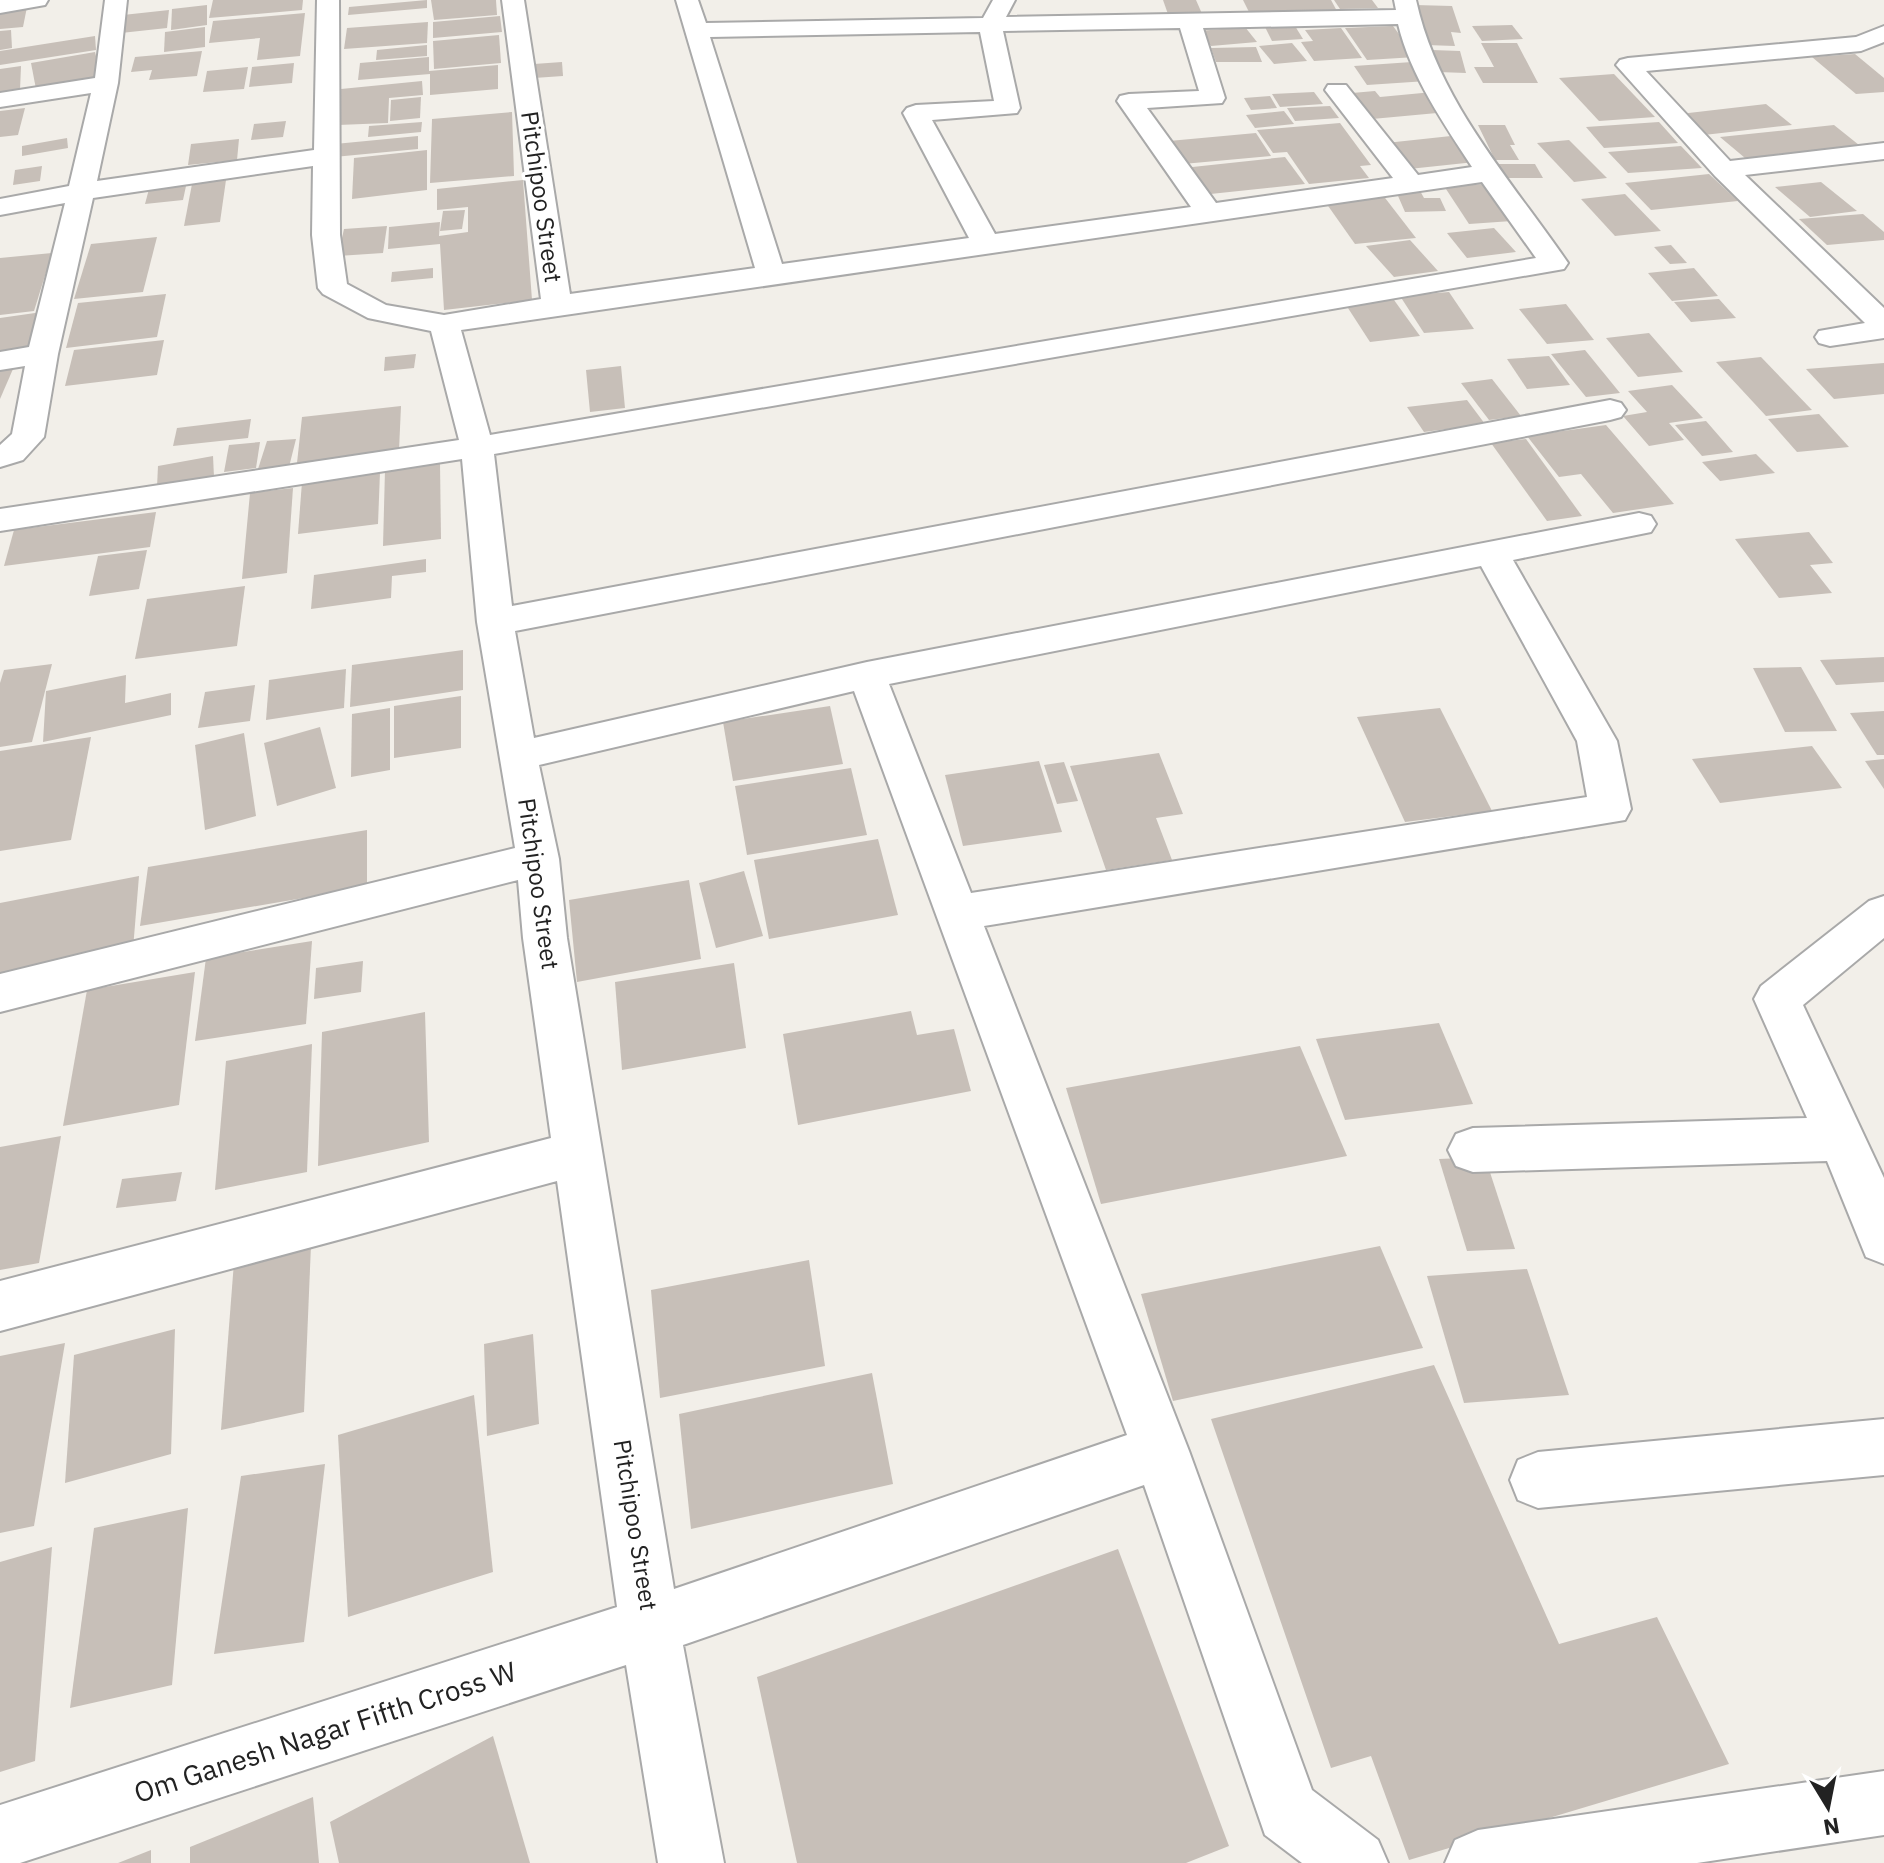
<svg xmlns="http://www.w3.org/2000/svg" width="1884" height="1863" font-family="'IBM Plex Sans',sans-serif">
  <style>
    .building { fill: #c7bfb8 }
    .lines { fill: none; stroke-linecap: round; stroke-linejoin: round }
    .minor-casing { stroke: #a9a9a9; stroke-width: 4 }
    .minor { fill: #fff; fill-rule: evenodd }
    .labels { text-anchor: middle; stroke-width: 7; stroke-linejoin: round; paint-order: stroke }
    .street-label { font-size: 24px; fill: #222; stroke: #fff }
    .near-street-label { font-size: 28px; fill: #222; stroke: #fff }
  </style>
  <rect width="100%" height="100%" fill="#f2efe9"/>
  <g class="building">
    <path d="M 213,0 L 303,0 L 302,10 L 209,18 Z"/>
    <path d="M 427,0 L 427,8 L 348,15 L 349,7 Z"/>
    <path d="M 431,0 L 496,0 L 497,15 L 434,20 Z"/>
    <path d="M 1163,0 L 1196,0 L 1203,16 L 1169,17 Z"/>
    <path d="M 1243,0 L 1331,0 L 1338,13 L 1251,16 Z"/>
    <path d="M 1334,0 L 1372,0 L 1378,8 L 1340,9 Z"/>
    <path d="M 207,5 L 207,25 L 171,30 L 172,9 Z"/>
    <path d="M 1415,5 L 1452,6 L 1461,33 L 1451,32 L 1455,46 L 1426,45 Z"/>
    <path d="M 27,7 L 23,27 L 0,29 L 0,10 Z"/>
    <path d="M 169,10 L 167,28 L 121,33 L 123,15 Z"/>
    <path d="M 305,13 L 300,56 L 257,60 L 260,38 L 209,43 L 213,21 Z"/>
    <path d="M 500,16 L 502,32 L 433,38 L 433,22 Z"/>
    <path d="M 428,22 L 427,43 L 344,49 L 347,28 Z"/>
    <path d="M 1512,25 L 1523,39 L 1482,41 L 1472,26 Z"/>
    <path d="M 1295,26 L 1303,39 L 1272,41 L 1265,27 Z"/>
    <path d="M 1393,26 L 1416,57 L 1367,60 L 1345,28 Z"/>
    <path d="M 205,27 L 205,47 L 164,52 L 165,32 Z"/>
    <path d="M 1245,27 L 1257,42 L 1211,46 L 1199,31 Z"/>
    <path d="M 1341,28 L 1362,58 L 1314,61 L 1301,42 L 1313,41 L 1305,30 Z"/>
    <path d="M 11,30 L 12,48 L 0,50 L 0,31 Z"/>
    <path d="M 499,35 L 501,63 L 434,69 L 433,41 Z"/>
    <path d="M 95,36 L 96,50 L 0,65 L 0,51 Z"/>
    <path d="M 1292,43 L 1307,61 L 1274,64 L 1259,46 Z"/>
    <path d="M 1481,43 L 1517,43 L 1538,83 L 1483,83 L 1474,67 L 1494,67 Z"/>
    <path d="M 427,45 L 427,56 L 376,60 L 377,50 Z"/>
    <path d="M 1256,47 L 1262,62 L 1216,62 L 1211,48 Z"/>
    <path d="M 1432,50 L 1460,51 L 1466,73 L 1438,72 Z"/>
    <path d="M 202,51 L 197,76 L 149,80 L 152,70 L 131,72 L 135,57 Z"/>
    <path d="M 95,52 L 101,77 L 36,89 L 31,63 Z"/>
    <path d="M 1855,54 L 1884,78 L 1884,92 L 1856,94 L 1812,57 Z"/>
    <path d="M 429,57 L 429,71 L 498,65 L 498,89 L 430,95 L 430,74 L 358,80 L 360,63 Z"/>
    <path d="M 562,62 L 563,76 L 534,78 L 534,64 Z"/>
    <path d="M 1412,62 L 1427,81 L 1367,85 L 1354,66 Z"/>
    <path d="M 294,63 L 292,83 L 249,87 L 252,67 Z"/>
    <path d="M 21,66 L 20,90 L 0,93 L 0,69 Z"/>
    <path d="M 248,67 L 244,89 L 203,92 L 207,71 Z"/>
    <path d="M 1614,74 L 1635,96 L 1655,117 L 1599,121 L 1559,78 Z"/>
    <path d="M 422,81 L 423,95 L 389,98 L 388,123 L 338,125 L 341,89 Z"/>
    <path d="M 1375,91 L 1380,97 L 1433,92 L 1448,112 L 1372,119 L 1352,93 Z"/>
    <path d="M 1314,92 L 1323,104 L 1280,107 L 1272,94 Z"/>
    <path d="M 1270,96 L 1277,108 L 1251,110 L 1244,98 Z"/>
    <path d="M 421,97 L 420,118 L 390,121 L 391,100 Z"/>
    <path d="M 1766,104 L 1792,125 L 1704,135 L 1680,114 Z"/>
    <path d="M 1330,106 L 1339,118 L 1295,121 L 1287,108 Z"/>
    <path d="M 25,108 L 18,135 L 0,137 L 0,111 Z"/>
    <path d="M 1284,111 L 1294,124 L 1255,128 L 1246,115 Z"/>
    <path d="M 512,112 L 514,176 L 430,183 L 432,119 Z"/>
    <path d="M 286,121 L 283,137 L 251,140 L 254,124 Z"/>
    <path d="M 422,122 L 421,132 L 368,137 L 369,126 Z"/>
    <path d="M 1659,122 L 1678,143 L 1604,148 L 1586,127 Z"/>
    <path d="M 1340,123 L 1371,165 L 1360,166 L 1369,178 L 1309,184 L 1287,152 L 1273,153 L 1257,130 Z"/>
    <path d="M 1478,125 L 1505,125 L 1515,145 L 1510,145 L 1519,160 L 1495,160 Z"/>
    <path d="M 1834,125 L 1859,145 L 1745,158 L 1720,137 Z"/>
    <path d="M 1256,133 L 1271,156 L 1183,164 L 1169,141 Z"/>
    <path d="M 418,136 L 418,149 L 334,157 L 335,144 Z"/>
    <path d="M 1451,136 L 1475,162 L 1409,169 L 1386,143 Z"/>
    <path d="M 67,138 L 68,148 L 22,156 L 22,146 Z"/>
    <path d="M 239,139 L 237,160 L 188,165 L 191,144 Z"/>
    <path d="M 1569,140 L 1607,178 L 1574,182 L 1537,143 Z"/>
    <path d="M 1681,146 L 1702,168 L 1628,173 L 1608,152 Z"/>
    <path d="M 427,150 L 427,190 L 352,199 L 354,158 Z"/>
    <path d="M 1285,157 L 1305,184 L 1201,195 L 1183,168 Z"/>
    <path d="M 1489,164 L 1535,164 L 1543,178 L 1496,178 Z"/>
    <path d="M 42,166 L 40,181 L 13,185 L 15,170 Z"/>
    <path d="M 1709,174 L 1738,201 L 1651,210 L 1625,183 Z"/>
    <path d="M 226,180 L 220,222 L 184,226 L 192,184 Z"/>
    <path d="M 523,180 L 532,300 L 444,310 L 440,244 L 388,249 L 389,227 L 440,222 L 439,236 L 468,232 L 468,207 L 437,210 L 437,189 Z"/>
    <path d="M 1821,182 L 1857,211 L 1810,217 L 1775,187 Z"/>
    <path d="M 1485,184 L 1512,221 L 1469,224 L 1444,186 Z"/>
    <path d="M 186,186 L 183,200 L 145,204 L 149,189 Z"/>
    <path d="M 1395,189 L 1419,189 L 1424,198 L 1440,198 L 1446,211 L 1405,212 Z"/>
    <path d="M 1382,194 L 1416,238 L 1355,244 L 1326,203 Z"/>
    <path d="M 1625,194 L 1661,231 L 1615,236 L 1581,199 Z"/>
    <path d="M 465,210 L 462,229 L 440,231 L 443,211 Z"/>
    <path d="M 1863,214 L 1884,232 L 1884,240 L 1827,245 L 1799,219 Z"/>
    <path d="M 387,226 L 383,253 L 338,256 L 344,229 Z"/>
    <path d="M 1494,228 L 1516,252 L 1467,258 L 1447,233 Z"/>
    <path d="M 157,237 L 143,292 L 74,299 L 91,244 Z"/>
    <path d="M 1410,240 L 1438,271 L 1394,277 L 1366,246 Z"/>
    <path d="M 1671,245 L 1687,263 L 1670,264 L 1654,247 Z"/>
    <path d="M 52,253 L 34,311 L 0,315 L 0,258 Z"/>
    <path d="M 433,268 L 433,278 L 391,282 L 392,272 Z"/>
    <path d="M 1694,268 L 1718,296 L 1672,301 L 1648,273 Z"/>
    <path d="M 1449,292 L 1474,329 L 1424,333 L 1400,296 Z"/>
    <path d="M 166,294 L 157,337 L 66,348 L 78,303 Z"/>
    <path d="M 1719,299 L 1736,318 L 1691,322 L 1674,302 Z"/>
    <path d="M 1394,300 L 1420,336 L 1370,342 L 1346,305 Z"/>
    <path d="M 1566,304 L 1594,340 L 1547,344 L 1519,309 Z"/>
    <path d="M 42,312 L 35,349 L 0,354 L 0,318 Z"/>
    <path d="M 1649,333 L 1683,372 L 1638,377 L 1606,338 Z"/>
    <path d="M 164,340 L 157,375 L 65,386 L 74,350 Z"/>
    <path d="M 1585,350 L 1620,393 L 1586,397 L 1551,354 Z"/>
    <path d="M 416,354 L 414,368 L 384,371 L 385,357 Z"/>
    <path d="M 1549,356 L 1570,385 L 1527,389 L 1507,359 Z"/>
    <path d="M 1761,357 L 1812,410 L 1766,416 L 1716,362 Z"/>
    <path d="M 1884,363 L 1884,394 L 1834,399 L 1806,369 Z"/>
    <path d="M 621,366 L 625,408 L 590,412 L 586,370 Z"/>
    <path d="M 13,369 L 0,399 L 0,370 Z"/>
    <path d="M 1492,379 L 1521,416 L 1489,420 L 1461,383 Z"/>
    <path d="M 1672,385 L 1703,418 L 1669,423 L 1684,440 L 1649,446 L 1623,416 L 1647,412 L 1628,391 Z"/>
    <path d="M 1467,400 L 1485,424 L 1424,432 L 1407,407 Z"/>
    <path d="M 401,406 L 399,450 L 297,463 L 302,417 Z"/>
    <path d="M 1819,414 L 1849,447 L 1797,452 L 1768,419 Z"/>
    <path d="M 251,419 L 248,438 L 173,446 L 177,428 Z"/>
    <path d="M 1706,421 L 1733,452 L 1702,456 L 1675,425 Z"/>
    <path d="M 1606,425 L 1674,504 L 1613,513 L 1581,474 L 1559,477 L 1527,436 Z"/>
    <path d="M 296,439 L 289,467 L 258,469 L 267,441 Z"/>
    <path d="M 1526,439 L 1582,516 L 1547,521 L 1491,443 Z"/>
    <path d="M 260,442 L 256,468 L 224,472 L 229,445 Z"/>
    <path d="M 1756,454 L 1775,473 L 1720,481 L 1702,462 Z"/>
    <path d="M 213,456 L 214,477 L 157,487 L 158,466 Z"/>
    <path d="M 440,463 L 441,539 L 383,546 L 385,470 Z"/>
    <path d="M 380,472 L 378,524 L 298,534 L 302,482 Z"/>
    <path d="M 293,488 L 287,573 L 242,579 L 250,493 Z"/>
    <path d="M 156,512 L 150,547 L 4,566 L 14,530 Z"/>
    <path d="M 1809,532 L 1833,563 L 1810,565 L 1832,593 L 1779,598 L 1735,539 Z"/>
    <path d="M 147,550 L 139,589 L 89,596 L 98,556 Z"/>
    <path d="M 426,559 L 426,572 L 392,576 L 391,598 L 311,609 L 314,575 Z"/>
    <path d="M 245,586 L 237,646 L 135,659 L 147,599 Z"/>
    <path d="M 463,650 L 463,690 L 350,707 L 352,665 Z"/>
    <path d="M 1884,657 L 1884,682 L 1836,685 L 1820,660 Z"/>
    <path d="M 52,664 L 32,742 L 0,747 L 0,683 L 4,670 Z"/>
    <path d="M 1801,667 L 1837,731 L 1785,732 L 1753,668 Z"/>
    <path d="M 346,669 L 344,708 L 266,720 L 269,680 Z"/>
    <path d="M 126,675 L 125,703 L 171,693 L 171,715 L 43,742 L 46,691 Z"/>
    <path d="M 255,685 L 250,721 L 198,728 L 205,692 Z"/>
    <path d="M 461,696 L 461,748 L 394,758 L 394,706 Z"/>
    <path d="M 830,706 L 843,764 L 733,781 L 723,722 Z"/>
    <path d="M 390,708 L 390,770 L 351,777 L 352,714 Z"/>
    <path d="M 1440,708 L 1492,811 L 1405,822 L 1357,717 Z"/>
    <path d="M 1884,711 L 1884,755 L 1877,755 L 1850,713 Z"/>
    <path d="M 320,727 L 336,788 L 277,806 L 264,743 Z"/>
    <path d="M 244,733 L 256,816 L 205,830 L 195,745 Z"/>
    <path d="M 91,737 L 71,840 L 0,851 L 0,751 Z"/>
    <path d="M 1812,746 L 1842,788 L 1720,803 L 1692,759 Z"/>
    <path d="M 1159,753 L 1183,814 L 1156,818 L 1172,860 L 1106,870 L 1070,766 Z"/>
    <path d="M 1884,759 L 1884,789 L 1865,761 Z"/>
    <path d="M 1039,761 L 1062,832 L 963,846 L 945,775 Z"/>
    <path d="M 1064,762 L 1078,801 L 1057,804 L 1044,765 Z"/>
    <path d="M 851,768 L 867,835 L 747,855 L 735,786 Z"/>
    <path d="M 367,830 L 367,887 L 140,926 L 148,867 Z"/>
    <path d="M 878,839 L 898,915 L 769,939 L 754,860 Z"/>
    <path d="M 744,871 L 763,936 L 716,948 L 699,883 Z"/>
    <path d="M 139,876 L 133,949 L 0,976 L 0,903 Z"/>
    <path d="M 689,880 L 701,959 L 577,982 L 569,900 Z"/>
    <path d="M 312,941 L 306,1024 L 195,1041 L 206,958 Z"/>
    <path d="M 363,961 L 361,992 L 314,999 L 316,968 Z"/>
    <path d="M 734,963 L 746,1048 L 622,1070 L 615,982 Z"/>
    <path d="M 195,972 L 179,1105 L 63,1126 L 87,990 Z"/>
    <path d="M 911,1011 L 917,1035 L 954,1029 L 971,1091 L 798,1125 L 783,1034 Z"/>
    <path d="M 425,1012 L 429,1142 L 318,1166 L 322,1032 Z"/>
    <path d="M 1439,1023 L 1473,1104 L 1345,1120 L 1316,1039 Z"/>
    <path d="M 312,1044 L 307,1172 L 215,1190 L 226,1061 Z"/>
    <path d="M 1300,1046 L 1347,1156 L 1101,1204 L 1066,1088 Z"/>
    <path d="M 61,1136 L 39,1263 L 0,1270 L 0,1147 Z"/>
    <path d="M 1485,1157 L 1515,1249 L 1467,1251 L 1439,1159 Z"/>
    <path d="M 182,1172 L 176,1201 L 116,1208 L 122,1179 Z"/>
    <path d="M 311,1245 L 304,1412 L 221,1430 L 234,1262 Z"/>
    <path d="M 1380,1246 L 1423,1348 L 1173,1401 L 1141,1294 Z"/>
    <path d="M 809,1260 L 825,1366 L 660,1398 L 651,1290 Z"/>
    <path d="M 1527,1269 L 1569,1395 L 1464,1403 L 1427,1276 Z"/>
    <path d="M 175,1329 L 171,1454 L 65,1483 L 74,1355 Z"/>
    <path d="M 533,1334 L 539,1424 L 487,1436 L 484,1344 Z"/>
    <path d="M 65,1343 L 34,1526 L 0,1533 L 0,1356 Z"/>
    <path d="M 1434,1365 L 1559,1644 L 1657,1617 L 1729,1764 L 1409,1860 L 1371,1756 L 1331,1768 L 1211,1419 Z"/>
    <path d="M 872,1373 L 893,1484 L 691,1529 L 679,1414 Z"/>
    <path d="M 474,1395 L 493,1572 L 348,1617 L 338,1435 Z"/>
    <path d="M 325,1464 L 304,1642 L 214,1654 L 241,1476 Z"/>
    <path d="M 188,1508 L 172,1685 L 70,1708 L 94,1528 Z"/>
    <path d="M 52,1547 L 35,1761 L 0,1772 L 0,1562 Z"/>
    <path d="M 1118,1549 L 1229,1846 L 1186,1863 L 797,1863 L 757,1677 Z"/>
    <path d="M 493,1736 L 530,1863 L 339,1863 L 330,1822 Z"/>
    <path d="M 313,1797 L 319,1863 L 190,1863 L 190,1847 Z"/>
    <path d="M 151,1850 L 151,1863 L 118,1863 Z"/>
  </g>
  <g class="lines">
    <defs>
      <g id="minor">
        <path d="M 0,0 L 48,0 L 45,5 L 0,13 Z"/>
        <path d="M 105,0 L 127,0 L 118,83 L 97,181 L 314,150 L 317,0 L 339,0 L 340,235 L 347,284 L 386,305 L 444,315 L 541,299 L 502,0 L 524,0 L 570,294 L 755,268 L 676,0 L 698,0 L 706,23 L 983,18 L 993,0 L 1015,0 L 1006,17 L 1396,10 L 1394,0 L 1416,0 C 1438,101 1511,180 1568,263 L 1564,269 L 494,454 L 512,606 L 1610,400 L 1621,403 L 1626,410 L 1621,417 L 1610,420 L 515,631 L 534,738 L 867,662 L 1639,513 L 1651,516 L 1656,524 L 1651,532 L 1513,560 L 1617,741 L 1631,809 L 1625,820 L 984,926 L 1189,1451 L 1312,1790 L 1378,1840 L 1388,1863 L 1302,1863 L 1265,1835 L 1144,1485 L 683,1645 L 724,1863 L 658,1863 L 626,1665 L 20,1863 L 0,1863 L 0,1805 L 617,1607 L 557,1181 L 0,1331 L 0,1281 L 551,1138 L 523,938 L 518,880 L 0,1012 L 0,974 L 515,848 L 477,622 L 462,459 L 0,531 L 0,509 L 459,440 L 431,331 L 368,318 L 323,294 L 318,288 L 312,235 L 313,166 L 93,198 L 58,354 L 44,437 L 23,460 L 0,467 L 0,445 L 12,434 L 25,366 L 0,370 L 0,352 L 29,347 L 65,203 L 0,215 L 0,199 L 69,186 L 91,93 L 0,107 L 0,93 L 95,78 ZM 1398,24 C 1410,75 1444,124 1472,167 L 1418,175 L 1346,85 L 1328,85 L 1325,90 L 1393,178 L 1216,203 L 1147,108 L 1222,103 L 1225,98 L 1203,28 ZM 1180,28 L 1199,91 L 1129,94 L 1120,96 L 1117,101 L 1191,207 L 995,234 L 932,120 L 1017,113 L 1020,108 L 1003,31 ZM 980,32 L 994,101 L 916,105 L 907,108 L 903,113 L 969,238 L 782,264 L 710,37 ZM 1482,182 L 1536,258 L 490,435 L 461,330 ZM 1481,566 L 1577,741 L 1587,797 L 971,893 L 889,684 ZM 854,691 L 1127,1435 L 674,1589 L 567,938 L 559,859 L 539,765 Z"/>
        <path d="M 1884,26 L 1884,42 L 1861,51 L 1646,71 L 1730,161 L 1884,143 L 1884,159 L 1745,175 L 1884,308 L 1884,338 L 1830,346 L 1819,343 L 1815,337 L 1819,331 L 1865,323 L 1715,176 L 1616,65 L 1620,60 L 1628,58 L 1856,37 Z"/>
        <path d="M 1884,896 L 1884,938 L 1803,1005 L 1884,1178 L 1884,1264 L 1866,1257 L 1827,1161 L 1473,1172 L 1456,1166 L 1448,1150 L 1456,1134 L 1473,1128 L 1807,1118 L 1754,999 L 1761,986 L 1869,901 Z"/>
        <path d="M 1884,1419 L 1884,1475 L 1538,1508 L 1518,1500 L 1510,1480 L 1518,1460 L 1538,1452 Z"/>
        <path d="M 1884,1771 L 1884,1835 L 1697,1863 L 1445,1863 L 1455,1840 L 1478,1830 Z"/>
      </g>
    </defs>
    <use href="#minor" class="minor-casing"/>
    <use href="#minor" class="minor"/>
  </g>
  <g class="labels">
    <g class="street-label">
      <text transform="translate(541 197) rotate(82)" y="8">Pitchipoo Street</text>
      <text transform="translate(538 884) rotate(82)" y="8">Pitchipoo Street</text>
      <text transform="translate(635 1525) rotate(81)" y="8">Pitchipoo Street</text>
    </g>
    <g class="near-street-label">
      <text transform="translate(325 1732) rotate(-18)" y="10">Om Ganesh Nagar Fifth Cross W</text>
    </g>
  </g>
  <g transform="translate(1828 1807) rotate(170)" stroke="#ffffff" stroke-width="6" paint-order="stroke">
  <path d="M0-6L14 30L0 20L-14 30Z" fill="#222222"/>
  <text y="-12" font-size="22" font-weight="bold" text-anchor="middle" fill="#222222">N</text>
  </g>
</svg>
